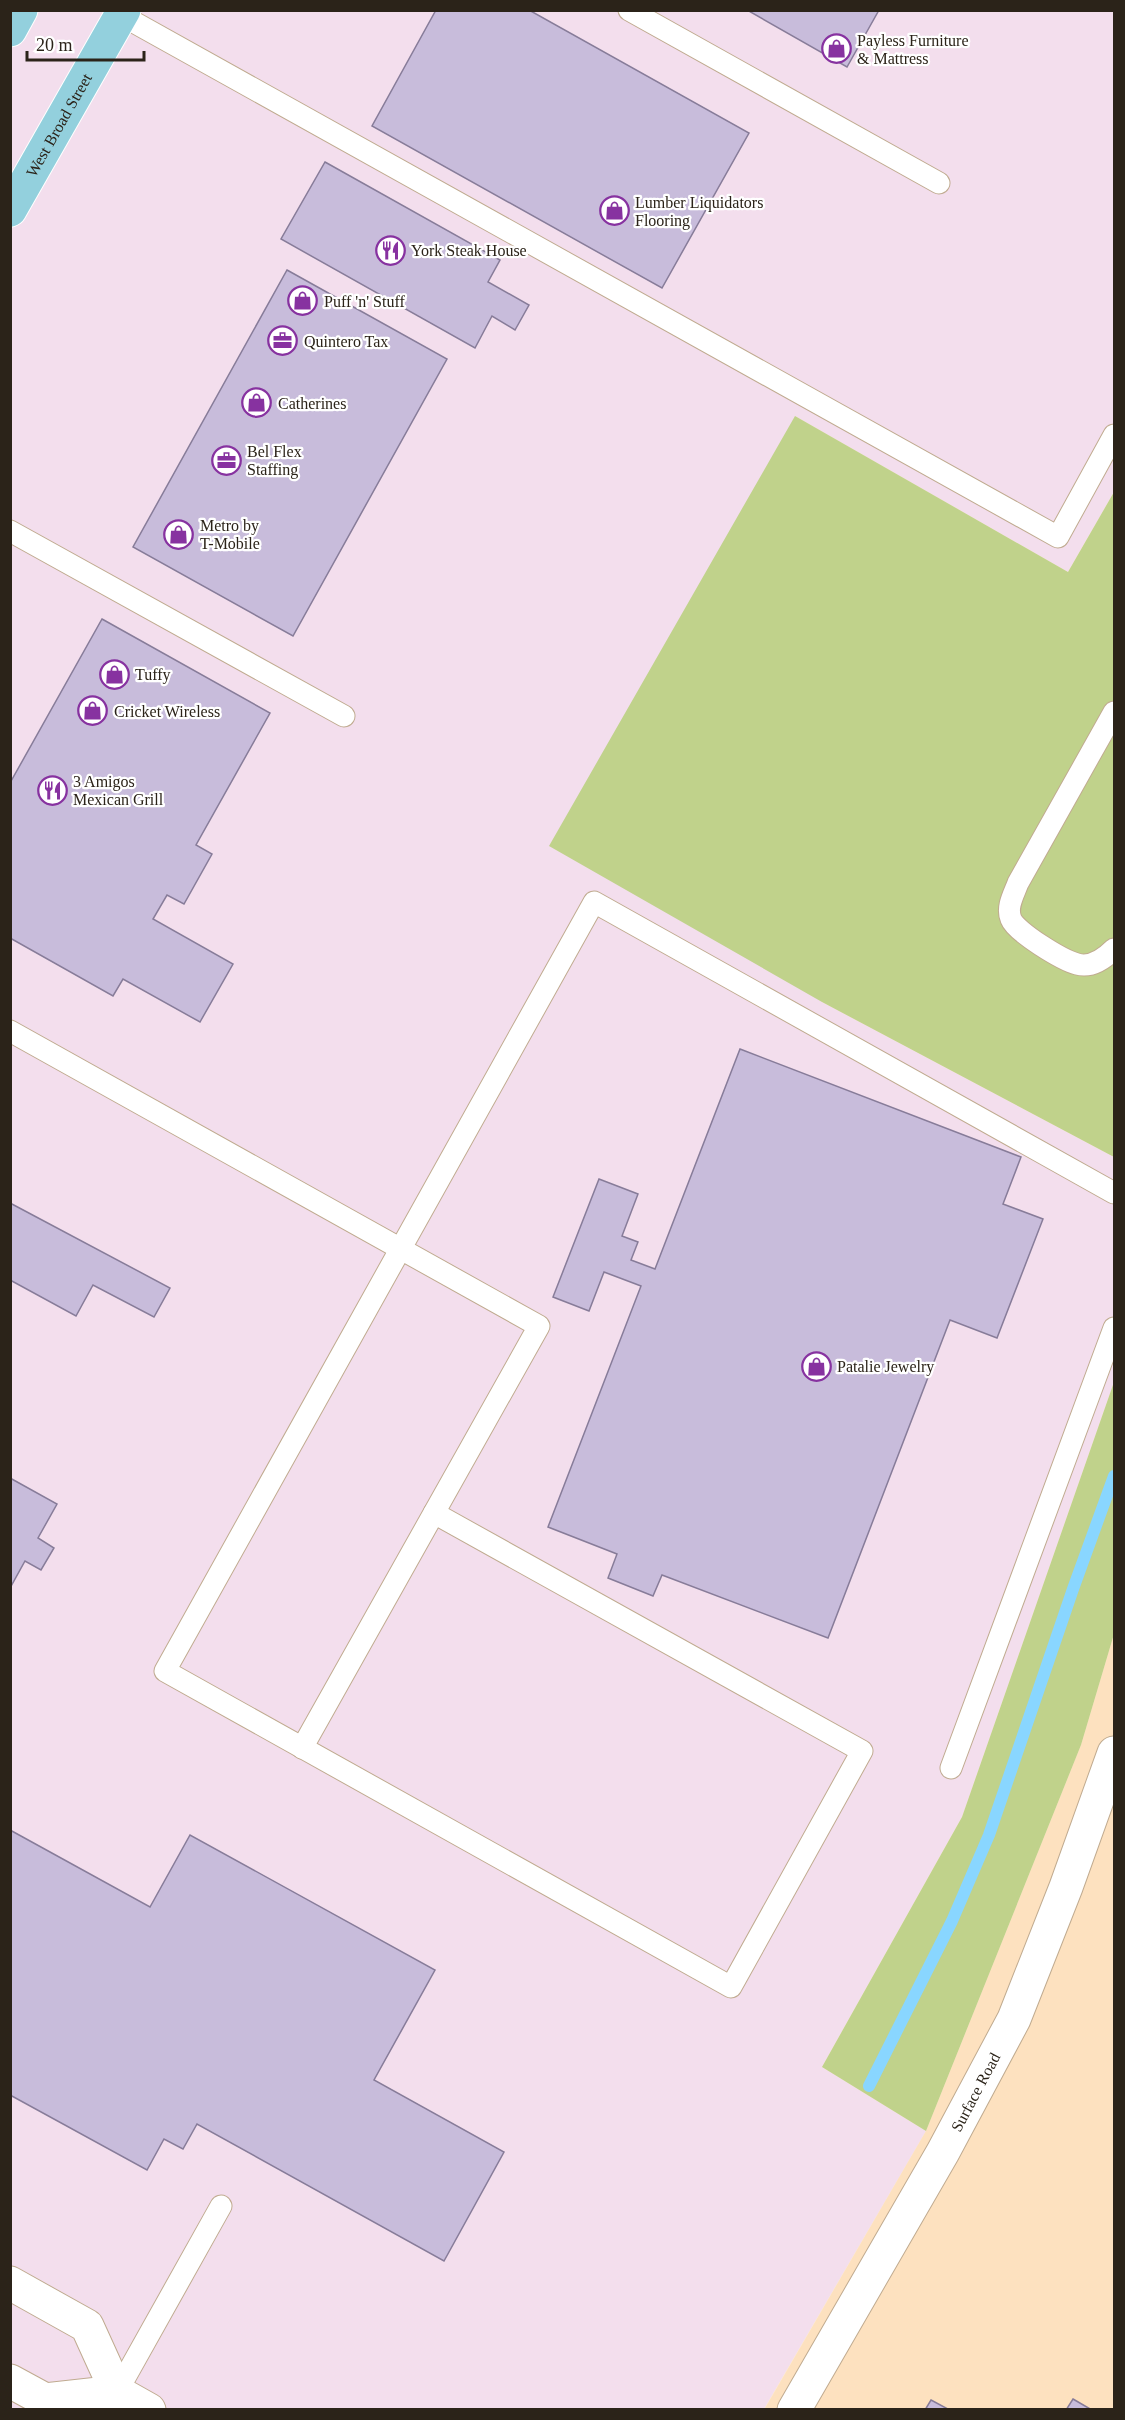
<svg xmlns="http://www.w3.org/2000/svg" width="1125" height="2420" font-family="Georgia,serif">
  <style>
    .commercial { fill: #f3deed }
    .built { fill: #fde1bf }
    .green { fill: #c0d28b }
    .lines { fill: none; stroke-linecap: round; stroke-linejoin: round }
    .stream { stroke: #89d6ff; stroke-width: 12 }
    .building { fill: #c8bcdb; stroke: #877c99; stroke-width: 1.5 }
    .service-casing { stroke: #c0ab90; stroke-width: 23 }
    .minor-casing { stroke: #c0ab90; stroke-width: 35 }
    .secondary-casing { stroke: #c0ab90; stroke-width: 35 }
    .primary-casing { stroke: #fff; stroke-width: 35 }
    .service { stroke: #fff; stroke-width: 21 }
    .minor { stroke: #fff; stroke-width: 33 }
    .secondary { stroke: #fff; stroke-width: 33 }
    .primary { stroke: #93d0dd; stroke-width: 33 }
    .labels { text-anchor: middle; stroke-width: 4.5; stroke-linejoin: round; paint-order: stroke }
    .poi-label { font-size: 16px; fill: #2b2319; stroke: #fff; text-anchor: start }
    .street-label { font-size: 16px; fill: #2b2319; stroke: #fff }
  </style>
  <rect width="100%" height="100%" fill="#feecd6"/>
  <path class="commercial" d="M 11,11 L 1114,11 L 1114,492 L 1068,572 L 795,416 L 822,1002 L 1114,1157 L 1114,1382 L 962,1817 L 822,2067 L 926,2131 L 764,2409 L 11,2410 Z"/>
  <path class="built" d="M 1114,1634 L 1114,2409 L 764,2410 L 926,2131 L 1081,1745 Z"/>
  <g class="green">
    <path d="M 795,416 L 1068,572 L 1114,492 L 1114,1157 L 822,1002 L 549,846 Z"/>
    <path d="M 1114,1382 L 1114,1634 L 1081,1745 L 926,2131 L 822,2067 L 962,1817 Z"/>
  </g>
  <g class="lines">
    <path class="stream" d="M 869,2086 L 952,1921 L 989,1835 L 1073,1589 L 1114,1476"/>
  </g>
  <g class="building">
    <path d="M 436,10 L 529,10 L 749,133 L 662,288 L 372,126 Z"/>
    <path d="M 747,10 L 879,10 L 847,67 Z"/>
    <path d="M 325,162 L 500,260 L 488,282 L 529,305 L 515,330 L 492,316 L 475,348 L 281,239 Z"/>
    <path d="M 287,270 L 447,359 L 293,636 L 133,547 Z"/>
    <path d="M 102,619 L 270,713 L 196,845 L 212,854 L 184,904 L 167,895 L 153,919 L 233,964 L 200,1022 L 123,979 L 113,996 L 10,938 L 10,783 Z"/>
    <path d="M 740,1049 L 1021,1157 L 1003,1204 L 1043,1219 L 997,1338 L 950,1320 L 828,1638 L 662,1575 L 653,1596 L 608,1578 L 617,1554 L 548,1527 L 641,1286 L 604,1272 L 589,1311 L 553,1297 L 599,1179 L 638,1194 L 622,1236 L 638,1242 L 631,1260 L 655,1269 Z"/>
    <path d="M 10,1203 L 170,1288 L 154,1317 L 93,1285 L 76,1316 L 10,1280 Z"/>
    <path d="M 10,1478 L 57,1504 L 38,1538 L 54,1548 L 41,1570 L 25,1561 L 10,1588 Z"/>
    <path d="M 10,1830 L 150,1907 L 190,1835 L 435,1970 L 374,2080 L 504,2152 L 444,2261 L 197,2124 L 183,2149 L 164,2139 L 147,2170 L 10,2095 Z"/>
    <path d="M 1073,2399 L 1092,2410 L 1066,2410 Z"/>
    <path d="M 931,2400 L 948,2409 L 925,2410 Z"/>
  </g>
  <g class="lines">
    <defs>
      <g id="service">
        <path d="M 629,10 L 939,183"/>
        <path d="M 121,15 L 1058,537 L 1114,435"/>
        <path d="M 10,531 L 344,716"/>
        <path d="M 1114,712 L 1018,883 C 1014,894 1006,907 1011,919 C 1016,932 1062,960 1077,964 C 1091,968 1105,958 1114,949"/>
        <path d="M 10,1031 L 539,1326 L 302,1748"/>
        <path d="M 434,1513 L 862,1751 L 731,1987 L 165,1671 L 594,902 L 1114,1193"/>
        <path d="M 951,1768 L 1114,1328"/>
        <path d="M 113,2399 L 221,2206"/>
      </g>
      <g id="minor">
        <path id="s1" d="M 794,2410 L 943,2152 L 1014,2019 L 1066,1887 L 1114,1753"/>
      </g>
      <g id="secondary">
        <path d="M 10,2283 L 87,2326 L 117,2392"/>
        <path d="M 10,2381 L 45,2400 L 117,2392 L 149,2410"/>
      </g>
      <g id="primary">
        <path d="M 10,30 L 21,10"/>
        <path id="s2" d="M 10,210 L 124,10"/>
      </g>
    </defs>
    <use href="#service" class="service-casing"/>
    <use href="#minor" class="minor-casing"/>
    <use href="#secondary" class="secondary-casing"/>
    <use href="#primary" class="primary-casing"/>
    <use href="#service" class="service"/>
    <use href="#minor" class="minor"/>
    <use href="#secondary" class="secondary"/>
    <use href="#primary" class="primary"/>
  </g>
  <defs>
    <symbol id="shop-ring" viewBox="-11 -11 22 22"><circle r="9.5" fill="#fff" stroke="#8732a0" stroke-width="1.5"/><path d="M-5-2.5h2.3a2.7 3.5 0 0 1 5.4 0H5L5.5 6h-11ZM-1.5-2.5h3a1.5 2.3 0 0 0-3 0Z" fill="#8732a0"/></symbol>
    <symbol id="restaurant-ring" viewBox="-11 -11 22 22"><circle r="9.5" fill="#fff" stroke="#8732a0" stroke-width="1.5"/><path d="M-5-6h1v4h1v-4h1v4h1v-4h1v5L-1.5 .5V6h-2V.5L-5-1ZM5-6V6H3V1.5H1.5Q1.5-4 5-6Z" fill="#8732a0"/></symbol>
    <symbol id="office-ring" viewBox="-11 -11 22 22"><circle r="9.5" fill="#fff" stroke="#8732a0" stroke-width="1.5"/><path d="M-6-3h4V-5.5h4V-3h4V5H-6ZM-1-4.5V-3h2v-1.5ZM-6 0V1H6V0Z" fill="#8732a0"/></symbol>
  </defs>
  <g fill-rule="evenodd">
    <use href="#shop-ring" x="820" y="32" width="33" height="33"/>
    <use href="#shop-ring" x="598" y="194" width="33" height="33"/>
    <use href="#restaurant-ring" x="374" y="234" width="33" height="33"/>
    <use href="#shop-ring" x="286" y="284" width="33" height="33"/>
    <use href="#office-ring" x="266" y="324" width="33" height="33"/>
    <use href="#shop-ring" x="240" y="386" width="33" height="33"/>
    <use href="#office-ring" x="210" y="444" width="33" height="33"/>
    <use href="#shop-ring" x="162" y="518" width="33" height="33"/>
    <use href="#shop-ring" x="98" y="658" width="33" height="33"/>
    <use href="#shop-ring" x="76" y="694" width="33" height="33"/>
    <use href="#restaurant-ring" x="36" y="774" width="33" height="33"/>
    <use href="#shop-ring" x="800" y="1350" width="33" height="33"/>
  </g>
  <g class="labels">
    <g class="poi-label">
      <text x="857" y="46">Payless Furniture<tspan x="857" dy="18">&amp; Mattress</tspan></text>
      <text x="635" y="208">Lumber Liquidators<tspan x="635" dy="18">Flooring</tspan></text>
      <text x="411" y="256">York Steak House</text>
      <text x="324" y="307">Puff 'n' Stuff</text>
      <text x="304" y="347">Quintero Tax</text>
      <text x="278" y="409">Catherines</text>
      <text x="247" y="457">Bel Flex<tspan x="247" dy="18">Staffing</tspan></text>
      <text x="200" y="531">Metro by<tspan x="200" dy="18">T-Mobile</tspan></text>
      <text x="135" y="680">Tuffy</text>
      <text x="114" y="717">Cricket Wireless</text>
      <text x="73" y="787">3 Amigos<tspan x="73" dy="18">Mexican Grill</tspan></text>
      <text x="837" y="1372">Patalie Jewelry</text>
    </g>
    <g class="street-label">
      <text dy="6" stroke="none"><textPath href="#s2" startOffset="98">West Broad Street</textPath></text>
      <text dy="6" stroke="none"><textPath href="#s1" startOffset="366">Surface Road</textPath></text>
    </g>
  </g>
  <rect width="1125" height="2420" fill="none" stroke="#2b2319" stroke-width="24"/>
  <path d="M27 51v9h117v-9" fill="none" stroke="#2b2319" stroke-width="3"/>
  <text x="36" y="51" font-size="18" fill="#2b2319" stroke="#ffffff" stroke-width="4.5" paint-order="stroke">20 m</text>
</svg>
